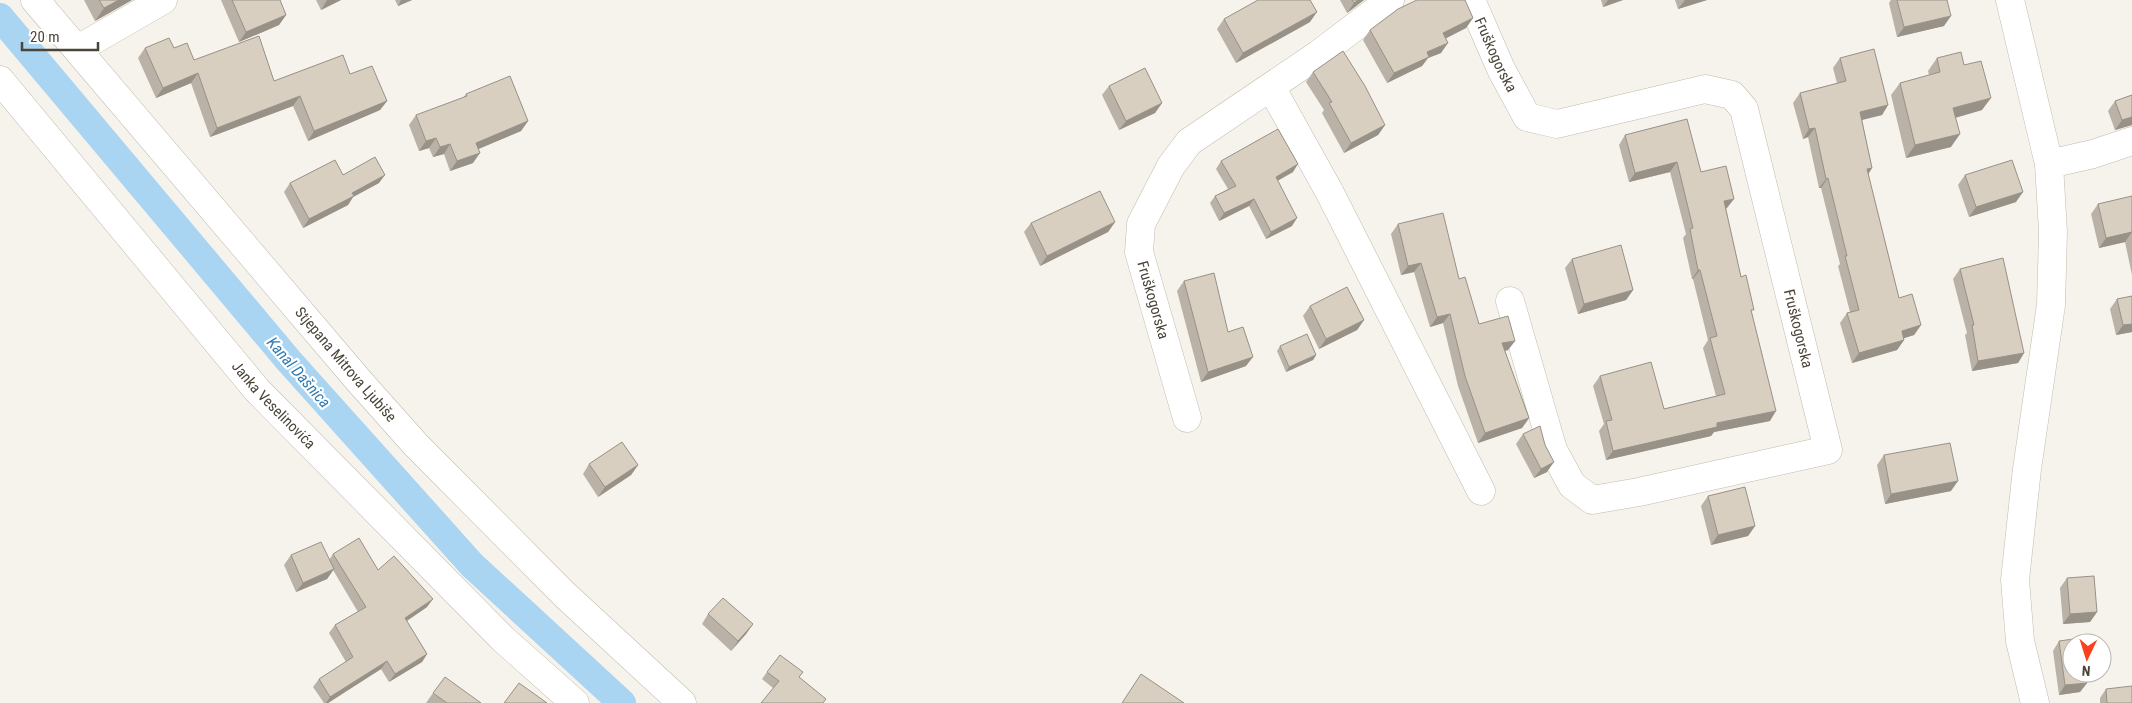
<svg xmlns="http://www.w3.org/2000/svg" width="2132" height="703" font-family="'Roboto Condensed',sans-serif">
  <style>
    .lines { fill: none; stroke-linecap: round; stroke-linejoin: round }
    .canal { stroke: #a9d4f2; stroke-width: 28 }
    .minor-casing { stroke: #c2bbae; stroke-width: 29 }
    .minor { stroke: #fff; stroke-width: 28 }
    .wall { fill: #bab2a6 }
    .shaded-wall { fill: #979187 }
    .building { fill: #d8cfc1; stroke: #979187 }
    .labels { text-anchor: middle; stroke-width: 4.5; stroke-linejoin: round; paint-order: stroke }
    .street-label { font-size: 15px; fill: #4b4439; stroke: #fff }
    .water-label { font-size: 16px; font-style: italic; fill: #2e7ab2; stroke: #fff }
  </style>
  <rect width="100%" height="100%" fill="#f6f3ec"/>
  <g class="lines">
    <path class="canal" d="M 0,17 L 289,361 L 472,565 L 622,703"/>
    <defs>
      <g id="minor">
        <path id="s1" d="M 35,0 L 359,381 L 416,445 L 565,595 L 682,703"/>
        <path id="s2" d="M 1471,0 L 1501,69 L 1527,117 L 1557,124 L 1705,89 L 1732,95 L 1744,109 L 1828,450 L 1639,492 L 1592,500 L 1572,485 L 1553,450 L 1510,301"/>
        <path d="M 2010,0 L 2049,164 L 2053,232 L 2051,305 L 2027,469 L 2015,580 L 2020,641 L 2035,703"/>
        <path d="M 78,49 L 163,0"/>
        <path id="s3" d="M 0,80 L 257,390 L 503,639 L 575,703"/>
        <path d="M 1271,87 L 1330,193 L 1481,491"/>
        <path d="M 2049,164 L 2093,154 L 2132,141"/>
        <path d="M 1187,418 L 1139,252 L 1141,224 L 1171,166 L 1189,142 L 1319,54 L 1390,0"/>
      </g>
    </defs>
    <use href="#minor" class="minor-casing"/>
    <use href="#minor" class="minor"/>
  </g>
  <g class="wall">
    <path d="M 84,0 L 132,0 L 95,21 Z"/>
    <path d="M 221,0 L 280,0 L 286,15 L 279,25 L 239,42 Z"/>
    <path d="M 316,0 L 341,0 L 321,10 Z"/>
    <path d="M 395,0 L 412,0 L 398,6 Z"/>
    <path d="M 1340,0 L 1364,0 L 1347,13 Z"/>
    <path d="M 1601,0 L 1623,0 L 1603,7 Z"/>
    <path d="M 1675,0 L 1707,0 L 1678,9 Z"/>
    <path d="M 1891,0 L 1947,0 L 1944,26 L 1897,37 L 1889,3 Z"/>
    <path d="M 1473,18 L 1466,28 L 1446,38 L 1441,53 L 1428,58 L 1422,66 L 1387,83 L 1363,40 L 1370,30 Z"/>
    <path d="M 1224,19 L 1310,22 L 1236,63 L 1217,29 Z"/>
    <path d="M 145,48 L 174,48 L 194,60 L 274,81 L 350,74 L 387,101 L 380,110 L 308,141 L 293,106 L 210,137 L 191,83 L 156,98 L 138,58 Z"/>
    <path d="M 1840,58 L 1888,105 L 1882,115 L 1862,120 L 1872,168 L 1868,174 L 1899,298 L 1921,325 L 1914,335 L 1904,338 L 1904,340 L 1897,350 L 1852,363 L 1840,323 L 1847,313 L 1850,312 L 1838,266 L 1840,264 L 1821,188 L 1819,188 L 1808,137 L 1803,139 L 1793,103 L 1800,93 L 1837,83 L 1833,68 Z"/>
    <path d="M 1937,58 L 1964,65 L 1982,110 L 1955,118 L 1951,147 L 1906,158 L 1891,95 L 1900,83 L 1929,75 L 1928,71 Z"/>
    <path d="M 1313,72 L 1385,125 L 1378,135 L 1344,153 L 1322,113 L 1324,110 L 1306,82 Z"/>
    <path d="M 1109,86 L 1162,103 L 1155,113 L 1119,130 L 1102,95 Z"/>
    <path d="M 466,94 L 528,121 L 521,131 L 478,149 L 473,163 L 450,171 L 444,154 L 433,157 L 429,148 L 419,151 L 409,125 L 416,115 L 463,98 Z"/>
    <path d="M 2132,95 L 2132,125 L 2115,130 L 2108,111 L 2115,101 Z"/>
    <path d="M 1625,135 L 1701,172 L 1727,208 L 1726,209 L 1741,277 L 1752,313 L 1770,421 L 1714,432 L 1711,436 L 1606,460 L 1599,431 L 1604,424 L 1593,386 L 1600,376 L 1664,409 L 1716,396 L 1703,348 L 1708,340 L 1693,279 L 1692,279 L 1683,238 L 1686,234 L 1670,172 L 1629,182 L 1619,145 Z"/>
    <path d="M 1221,161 L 1293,172 L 1277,181 L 1292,226 L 1266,239 L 1249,206 L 1219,221 L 1210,203 L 1215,196 L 1228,189 L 1216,169 Z"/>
    <path d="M 343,175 L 379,183 L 353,197 L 348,205 L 303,228 L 284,192 L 290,183 Z"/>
    <path d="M 1965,175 L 2016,202 L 1969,217 L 1958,185 Z"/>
    <path d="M 2132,196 L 2132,275 L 2125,242 L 2099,248 L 2091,214 L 2098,204 Z"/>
    <path d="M 1115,222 L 1108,232 L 1040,266 L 1024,232 L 1031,223 Z"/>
    <path d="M 1398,224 L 1459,279 L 1479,324 L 1515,341 L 1508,350 L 1505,351 L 1529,418 L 1522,428 L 1478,443 L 1458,386 L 1443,323 L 1430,327 L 1414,272 L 1401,275 L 1391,234 Z"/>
    <path d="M 1572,259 L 1633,290 L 1626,300 L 1578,314 L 1565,268 Z"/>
    <path d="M 1960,269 L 2024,353 L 2018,363 L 1972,371 L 1965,335 L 1967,333 L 1953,279 Z"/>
    <path d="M 1184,281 L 1228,332 L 1246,366 L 1201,382 L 1177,291 Z"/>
    <path d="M 2132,296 L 2132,332 L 2116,335 L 2110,309 L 2117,299 Z"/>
    <path d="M 1310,306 L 1364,320 L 1357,330 L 1319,349 L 1303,316 Z"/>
    <path d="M 1280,346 L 1316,355 L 1313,360 L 1286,372 L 1277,351 Z"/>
    <path d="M 1523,434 L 1547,472 L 1534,478 L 1516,444 Z"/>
    <path d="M 1884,455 L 1951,491 L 1885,504 L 1877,465 Z"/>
    <path d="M 589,464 L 638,465 L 631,475 L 598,497 L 583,474 Z"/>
    <path d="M 1708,496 L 1755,526 L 1748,536 L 1711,545 L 1701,506 Z"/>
    <path d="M 333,554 L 378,570 L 427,607 L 407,621 L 427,654 L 422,662 L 389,682 L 381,669 L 328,703 L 324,703 L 313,687 L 319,679 L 346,662 L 329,633 L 335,625 L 358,612 L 333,570 L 327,579 L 296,592 L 284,565 L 291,555 L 329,560 Z"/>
    <path d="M 2067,578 L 2097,612 L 2090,622 L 2063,624 L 2060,588 Z"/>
    <path d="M 708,614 L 753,624 L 746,634 L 731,651 L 702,624 Z"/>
    <path d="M 2059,641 L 2087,683 L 2080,692 L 2059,695 L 2053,651 Z"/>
    <path d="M 767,672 L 799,678 L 773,688 L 762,679 Z"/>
    <path d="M 2106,689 L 2132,703 L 2100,703 L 2100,698 Z"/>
    <path d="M 433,693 L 481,703 L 426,703 Z"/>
  </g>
  <g class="shaded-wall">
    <path d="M 119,0 L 132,0 L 95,21 L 104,8 Z"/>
    <path d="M 327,0 L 341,0 L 321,10 Z"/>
    <path d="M 401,0 L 412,0 L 398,6 Z"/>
    <path d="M 1358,0 L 1364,0 L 1347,13 L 1354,3 Z"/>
    <path d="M 1608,0 L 1623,0 L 1603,7 Z"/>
    <path d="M 1685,0 L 1707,0 L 1678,9 Z"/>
    <path d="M 1317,12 L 1310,22 L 1236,63 L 1243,53 Z"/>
    <path d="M 286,15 L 279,25 L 239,42 L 246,32 Z"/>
    <path d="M 1951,16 L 1944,26 L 1897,37 L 1904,27 Z"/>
    <path d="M 1473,18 L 1466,28 L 1437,43 L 1443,33 Z"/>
    <path d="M 1448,43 L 1441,53 L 1428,58 L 1422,66 L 1387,83 L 1394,73 L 1427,52 Z"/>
    <path d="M 198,73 L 191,83 L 156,98 L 163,88 Z"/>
    <path d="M 300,96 L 293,106 L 210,137 L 217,128 Z"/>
    <path d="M 1991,98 L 1982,110 L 1944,121 L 1953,108 Z"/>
    <path d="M 387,101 L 380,110 L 308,141 L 314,131 Z"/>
    <path d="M 1162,103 L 1155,113 L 1119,130 L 1126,121 Z"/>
    <path d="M 1888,105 L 1882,115 L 1853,122 L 1860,112 Z"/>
    <path d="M 2132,117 L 2132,125 L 2115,130 L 2122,120 Z"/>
    <path d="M 528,121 L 521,131 L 469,153 L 476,143 Z"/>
    <path d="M 1385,125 L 1378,135 L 1344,153 L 1351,143 Z"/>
    <path d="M 1815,128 L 1808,137 L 1803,139 L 1809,129 Z"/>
    <path d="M 1960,134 L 1951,147 L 1906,158 L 1915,145 Z"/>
    <path d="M 436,138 L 429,148 L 419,151 L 426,141 Z"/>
    <path d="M 450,144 L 444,154 L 433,157 L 440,147 Z"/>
    <path d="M 480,153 L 473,163 L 450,171 L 457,161 Z"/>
    <path d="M 1677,162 L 1670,172 L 1629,182 L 1635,173 Z"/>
    <path d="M 1298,164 L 1293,172 L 1270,185 L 1276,177 Z"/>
    <path d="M 1872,168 L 1866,178 L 1867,169 Z"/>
    <path d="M 385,175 L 379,183 L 353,197 L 348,205 L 303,228 L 309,219 L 352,193 Z"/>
    <path d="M 1828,178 L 1821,188 L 1819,188 L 1826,179 Z"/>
    <path d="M 2023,192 L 2016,202 L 1969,217 L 1976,207 Z"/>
    <path d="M 1254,199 L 1249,206 L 1219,221 L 1224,213 Z"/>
    <path d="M 1734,199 L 1727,208 L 1718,211 L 1724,201 Z"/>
    <path d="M 1297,218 L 1292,226 L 1266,239 L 1271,232 Z"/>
    <path d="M 1115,222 L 1108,232 L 1040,266 L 1047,256 Z"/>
    <path d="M 2132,232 L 2125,242 L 2099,248 L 2106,238 Z"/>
    <path d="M 1421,263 L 1414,272 L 1401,275 L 1408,266 Z"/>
    <path d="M 1698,270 L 1700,270 L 1693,279 L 1692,279 Z"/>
    <path d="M 1633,290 L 1626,300 L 1578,314 L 1584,304 Z"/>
    <path d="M 1450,314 L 1443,323 L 1430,327 L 1437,317 Z"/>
    <path d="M 1364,320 L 1357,330 L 1319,349 L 1326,339 Z"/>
    <path d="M 2132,324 L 2132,332 L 2116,335 L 2123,325 Z"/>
    <path d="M 1921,325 L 1914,335 L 1895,341 L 1902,331 Z"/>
    <path d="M 1904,340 L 1897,350 L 1852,363 L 1859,353 Z"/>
    <path d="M 1515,341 L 1508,350 L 1496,353 L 1502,343 Z"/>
    <path d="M 2024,353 L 2018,363 L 1972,371 L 1978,361 Z"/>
    <path d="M 1316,355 L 1313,360 L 1286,372 L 1289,367 Z"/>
    <path d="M 1253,357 L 1246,366 L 1201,382 L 1208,372 Z"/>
    <path d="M 1776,411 L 1770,421 L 1714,432 L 1711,436 L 1606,460 L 1613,451 L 1717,423 Z"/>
    <path d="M 1529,418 L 1522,428 L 1478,443 L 1485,433 Z"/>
    <path d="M 1554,462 L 1547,472 L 1534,478 L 1541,469 Z"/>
    <path d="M 638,465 L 631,475 L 598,497 L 605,487 Z"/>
    <path d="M 1958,481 L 1951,491 L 1885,504 L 1891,494 Z"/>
    <path d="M 1755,526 L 1748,536 L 1711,545 L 1718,535 Z"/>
    <path d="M 334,569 L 327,579 L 296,592 L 303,583 Z"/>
    <path d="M 433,599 L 427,607 L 399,626 L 405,618 Z"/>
    <path d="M 2097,612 L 2090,622 L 2063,624 L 2070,614 Z"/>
    <path d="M 753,624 L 746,634 L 731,651 L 738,641 Z"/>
    <path d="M 427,654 L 422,662 L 389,682 L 395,674 Z"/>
    <path d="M 387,661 L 381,669 L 328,703 L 326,703 L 330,697 Z"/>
    <path d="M 2087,683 L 2080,692 L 2059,695 L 2065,685 Z"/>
  </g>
  <g class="building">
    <path d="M 99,0 L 119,0 L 104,8 Z"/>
    <path d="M 232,0 L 280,0 L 286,15 L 246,32 Z"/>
    <path d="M 1258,0 L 1310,0 L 1317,12 L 1243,53 L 1224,19 Z"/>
    <path d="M 1352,0 L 1358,0 L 1354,3 Z"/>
    <path d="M 1417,0 L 1465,0 L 1473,18 L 1443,33 L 1448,43 L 1427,52 L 1429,57 L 1394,73 L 1370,30 L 1398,9 Z"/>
    <path d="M 1897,0 L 1947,0 L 1951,16 L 1904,27 Z"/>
    <path d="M 259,36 L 274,81 L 343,55 L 350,74 L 372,66 L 387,101 L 314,131 L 300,96 L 217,128 L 198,73 L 163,88 L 145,48 L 169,38 L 174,48 L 187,43 L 194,60 Z"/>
    <path d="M 1874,49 L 1888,105 L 1860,112 L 1872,168 L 1867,169 L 1899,298 L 1912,294 L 1921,325 L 1902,331 L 1904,340 L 1859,353 L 1847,313 L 1859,310 L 1845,256 L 1847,256 L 1828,178 L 1826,179 L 1815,128 L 1809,129 L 1800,93 L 1846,81 L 1840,58 Z"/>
    <path d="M 1343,51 L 1365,86 L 1385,125 L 1351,143 L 1329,103 L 1332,102 L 1313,72 Z"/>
    <path d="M 1961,52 L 1964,65 L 1981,61 L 1991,98 L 1953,108 L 1960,134 L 1915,145 L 1900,83 L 1940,72 L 1937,58 Z"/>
    <path d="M 1145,68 L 1162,103 L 1126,121 L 1109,86 Z"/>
    <path d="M 510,76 L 528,121 L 476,143 L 480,153 L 457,161 L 450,144 L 440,147 L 436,138 L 426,141 L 416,115 L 467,96 L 466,94 Z"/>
    <path d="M 2132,95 L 2132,117 L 2122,120 L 2115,101 Z"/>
    <path d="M 1687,119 L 1701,172 L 1726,166 L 1734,199 L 1724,201 L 1741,277 L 1746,275 L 1754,310 L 1751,310 L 1776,411 L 1717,423 L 1717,427 L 1613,451 L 1606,421 L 1612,420 L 1600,376 L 1651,362 L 1664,409 L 1725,394 L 1710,338 L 1717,336 L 1700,270 L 1698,270 L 1690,229 L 1693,228 L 1677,162 L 1635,173 L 1625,135 Z"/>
    <path d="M 1278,129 L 1298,164 L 1276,177 L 1297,218 L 1271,232 L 1254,199 L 1224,213 L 1215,196 L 1236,186 L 1221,161 Z"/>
    <path d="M 375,157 L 385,175 L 352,193 L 354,196 L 309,219 L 290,183 L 335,160 L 343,175 Z"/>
    <path d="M 2012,160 L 2023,192 L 1976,207 L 1965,175 Z"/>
    <path d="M 1100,191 L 1115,222 L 1047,256 L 1031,223 Z"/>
    <path d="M 2132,196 L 2132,233 L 2132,232 L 2106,238 L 2098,204 Z"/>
    <path d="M 1443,213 L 1459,279 L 1465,277 L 1479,324 L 1508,316 L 1515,341 L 1502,343 L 1529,418 L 1485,433 L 1465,376 L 1450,314 L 1437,317 L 1421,263 L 1408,266 L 1398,224 Z"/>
    <path d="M 1621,245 L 1633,290 L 1584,304 L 1572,259 Z"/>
    <path d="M 2003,258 L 2024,353 L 1978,361 L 1972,325 L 1974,325 L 1960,269 Z"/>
    <path d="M 1214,273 L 1228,332 L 1243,327 L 1253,357 L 1208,372 L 1184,281 Z"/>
    <path d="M 1347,287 L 1364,320 L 1326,339 L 1310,306 Z"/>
    <path d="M 2132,296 L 2132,324 L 2123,325 L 2117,299 Z"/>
    <path d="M 1307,334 L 1316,355 L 1289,367 L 1280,346 Z"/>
    <path d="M 1540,426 L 1545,445 L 1554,462 L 1541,469 L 1523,434 Z"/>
    <path d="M 622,442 L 638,465 L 605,487 L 589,464 Z"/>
    <path d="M 1950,443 L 1958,481 L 1891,494 L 1884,455 Z"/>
    <path d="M 1745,487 L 1755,526 L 1718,535 L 1708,496 Z"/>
    <path d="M 359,538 L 378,570 L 394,556 L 433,599 L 405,618 L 427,654 L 395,674 L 387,661 L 330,697 L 319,679 L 353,657 L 335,625 L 366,607 L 333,554 Z"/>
    <path d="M 321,542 L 334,569 L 303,583 L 291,555 Z"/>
    <path d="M 2094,576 L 2097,612 L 2070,614 L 2067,578 Z"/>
    <path d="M 723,598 L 753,624 L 738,641 L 708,614 Z"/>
    <path d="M 2081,638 L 2081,643 L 2072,643 L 2072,673 L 2085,673 L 2087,683 L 2065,685 L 2059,641 Z"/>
    <path d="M 780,655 L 803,672 L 799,677 L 826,699 L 823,703 L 761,703 L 779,681 L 767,672 Z"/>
    <path d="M 1141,674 L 1184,703 L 1122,703 Z"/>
    <path d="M 445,677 L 481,703 L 447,703 L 433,693 Z"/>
    <path d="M 519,683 L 547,703 L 504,703 Z"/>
    <path d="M 2132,686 L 2132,703 L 2107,703 L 2106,689 Z"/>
  </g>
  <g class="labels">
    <g class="street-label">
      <text dy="5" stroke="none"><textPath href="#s2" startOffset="60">Fruškogorska</textPath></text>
      <text transform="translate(1153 300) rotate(74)" y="5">Fruškogorska</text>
      <text dy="5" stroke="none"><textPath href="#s2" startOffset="585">Fruškogorska</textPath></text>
      <text dy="5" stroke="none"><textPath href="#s1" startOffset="479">Stjepana Mitrova Ljubiše</textPath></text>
      <text dy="5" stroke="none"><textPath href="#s3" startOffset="425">Janka Veselinovića</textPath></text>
    </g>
    <g class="water-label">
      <text transform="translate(299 372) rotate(49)" y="6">Kanal Dašnica</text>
    </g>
  </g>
  <g transform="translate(2087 658) rotate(184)"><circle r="24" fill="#ffffff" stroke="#b7b4b0"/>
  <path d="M0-4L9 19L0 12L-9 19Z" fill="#fc3f1d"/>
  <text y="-8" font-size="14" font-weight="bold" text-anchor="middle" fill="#4b4439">N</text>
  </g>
  <path d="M22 42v8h76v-8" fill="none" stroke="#4b4439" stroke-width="2.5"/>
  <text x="30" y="42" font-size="15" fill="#4b4439" stroke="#ffffff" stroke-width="4" paint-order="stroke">20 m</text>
</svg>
